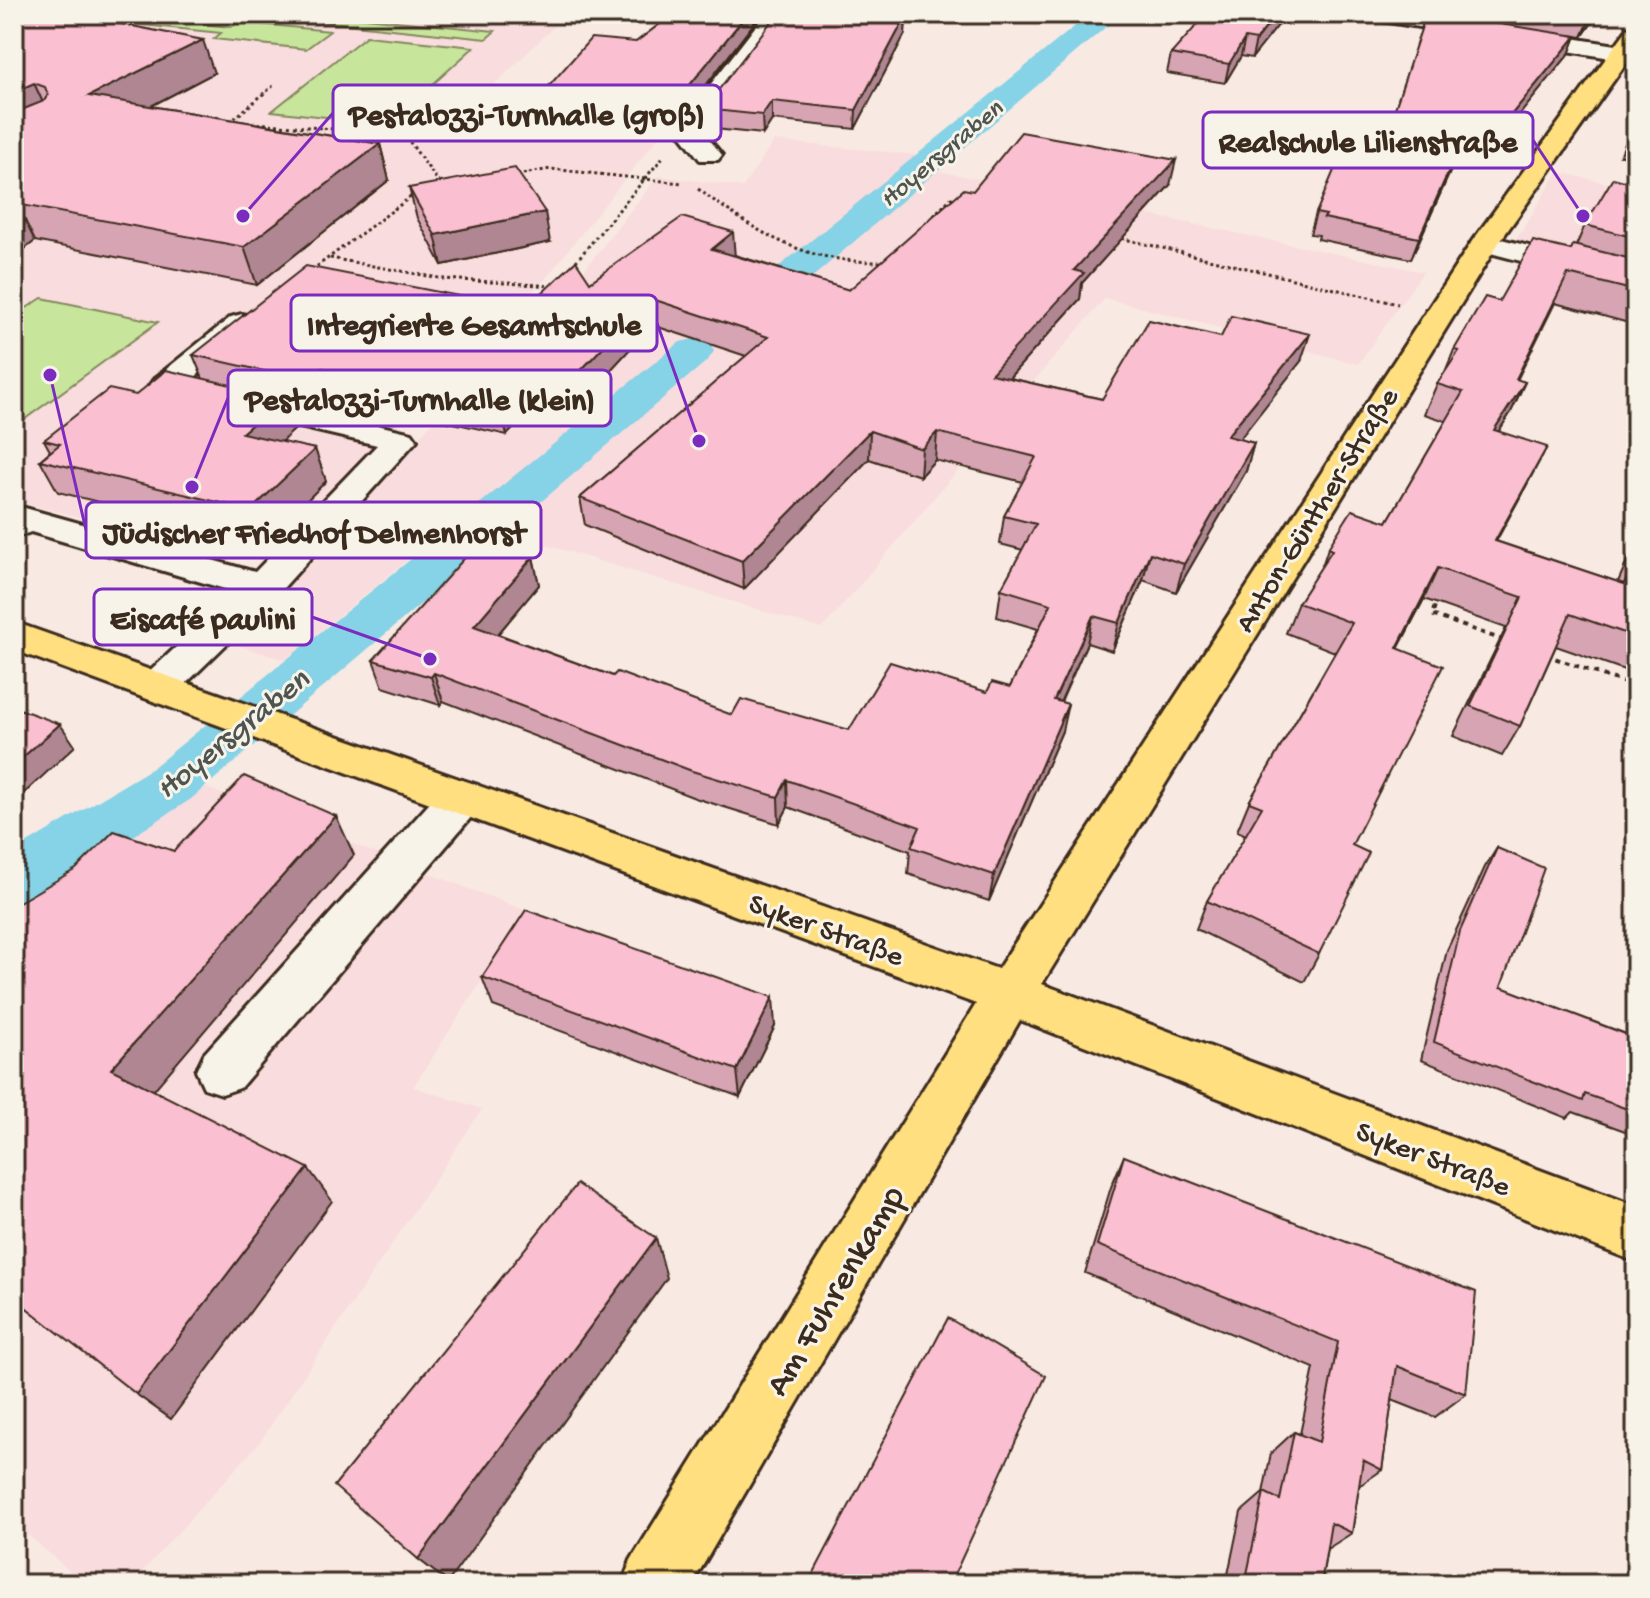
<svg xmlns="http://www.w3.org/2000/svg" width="1650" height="1598" font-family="'Gochi Hand',sans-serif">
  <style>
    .built { fill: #f9dcdd }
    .green { fill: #c8e59c; stroke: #82885d; stroke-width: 2 }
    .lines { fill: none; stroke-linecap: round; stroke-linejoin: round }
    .canal { fill: #86d2e6; fill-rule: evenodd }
    .minor-casing { stroke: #3b2a1e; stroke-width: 6 }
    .major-casing { stroke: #3b2a1e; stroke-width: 6 }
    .path-far1 { stroke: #3b2a1e; stroke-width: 3; stroke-dasharray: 3 3; stroke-linecap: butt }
    .path { stroke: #3b2a1e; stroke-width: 4; stroke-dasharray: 5 5; stroke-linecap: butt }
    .minor { fill: #f7f3e8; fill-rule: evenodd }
    .major { fill: #ffdf80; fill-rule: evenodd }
    .wall { fill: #d7a4b3; stroke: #3b2a1e; stroke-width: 2 }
    .shaded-wall { fill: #af8692; stroke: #3b2a1e; stroke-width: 2 }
    .building { fill: #fabfd0; stroke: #3b2a1e; stroke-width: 2 }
    .labels { text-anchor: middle; stroke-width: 6; stroke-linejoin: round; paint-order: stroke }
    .far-water-label { font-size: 26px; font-style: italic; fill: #4e5450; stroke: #f7f3e8 }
    .street-label { font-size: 30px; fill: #3b2a1e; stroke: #f7f3e8 }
    .water-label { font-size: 32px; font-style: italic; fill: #4e5450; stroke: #f7f3e8 }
    .near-street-label { font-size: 36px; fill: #3b2a1e; stroke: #f7f3e8 }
    .leader { fill: none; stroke: #7b2cbf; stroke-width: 3 }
    .callout-dot { fill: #7b2cbf; stroke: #f7f3e8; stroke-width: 3 }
    .callout { fill: #f7f3e8; stroke: #7b2cbf; stroke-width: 3 }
    .callout-label { font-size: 32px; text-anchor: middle; font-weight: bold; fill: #3b2a1e }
  </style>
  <rect width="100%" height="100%" fill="#f8e9e3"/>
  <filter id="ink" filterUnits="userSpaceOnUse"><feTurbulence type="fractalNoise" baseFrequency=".0125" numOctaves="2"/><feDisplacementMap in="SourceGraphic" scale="16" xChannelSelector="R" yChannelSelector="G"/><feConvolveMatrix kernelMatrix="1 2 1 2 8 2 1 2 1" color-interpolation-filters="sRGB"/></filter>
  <g filter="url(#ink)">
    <g class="built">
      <path d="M 14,14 L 567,14 L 467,111 L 664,130 L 546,278 L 262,561 L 14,501 Z"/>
      <path d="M 774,141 L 936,157 L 929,169 L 1423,272 L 1358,364 L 1105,298 L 822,629 L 459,518 L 285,660 L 223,641 L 490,363 L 574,283 L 658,176 L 743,187 Z"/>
      <path d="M 1558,172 L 1636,190 L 1636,272 L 1515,242 Z"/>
      <path d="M 206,788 L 527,911 L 413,1087 L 482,1109 L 259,1443 L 131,1584 L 85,1584 L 14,1523 L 14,916 Z"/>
    </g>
    <g class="green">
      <path d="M 250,14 L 326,14 L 495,31 L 486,39 Z"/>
      <path d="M 142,18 L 231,27 L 240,22 L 330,31 L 306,49 L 214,39 L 221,33 L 133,24 Z"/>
      <path d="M 366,36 L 474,47 L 389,124 L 272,111 Z"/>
      <path d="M 42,298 L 158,322 L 14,427 L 14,316 Z"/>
    </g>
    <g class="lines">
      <g class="canal">
        <path d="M 1090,14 L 1121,14 L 788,298 L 774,302 L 760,298 L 755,290 L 760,282 Z"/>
        <path d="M 694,339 L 708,342 L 714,351 L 708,360 L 191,799 L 36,899 L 14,907 L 14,851 L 151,769 L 680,342 Z"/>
      </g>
      <defs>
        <g id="minor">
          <path d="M 765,14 L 787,14 L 701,129 L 722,155 L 718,160 L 700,160 L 676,129 Z"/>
          <path d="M 1365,14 L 1417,14 L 1623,46 L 1634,53 L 1623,60 L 1376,20 Z"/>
          <path d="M 1485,235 L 1636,273 L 1636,291 L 1475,249 L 1471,243 L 1475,237 Z"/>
          <path d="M 242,314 L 253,317 L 257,323 L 253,329 L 189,382 L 412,433 L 417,440 L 276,596 L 172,697 L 158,701 L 144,697 L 138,687 L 144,677 L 235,592 L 31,532 L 14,538 L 14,511 L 25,508 L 255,572 L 377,445 L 154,393 L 149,386 L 154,379 L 231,317 Z"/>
          <path d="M 462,780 L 478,785 L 484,797 L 478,809 L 240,1088 L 222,1094 L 204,1088 L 196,1071 L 204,1054 L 446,785 Z"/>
        </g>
        <path id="major" d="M 1636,26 L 1636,49 L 1498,244 L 1042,984 L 1636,1206 L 1636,1262 L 1020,1020 L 692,1584 L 622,1584 L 631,1560 L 976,1004 L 14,650 L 14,622 L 998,969 L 1471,243 L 1628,28 Z"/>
      </defs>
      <use href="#minor" class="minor-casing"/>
      <use href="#major" class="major-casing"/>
      <g class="path-far1">
        <path d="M 230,122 L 273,86"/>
        <path d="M 252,123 L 404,134 L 442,187"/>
        <path d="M 517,175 L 551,169 L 682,183"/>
        <path d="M 698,189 C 761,235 803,263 884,262"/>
        <path d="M 929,220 L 951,198 L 958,200"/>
        <path d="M 1116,237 L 1398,304"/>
        <path d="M 330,258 L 444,279 L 554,286"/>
        <path d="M 572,266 L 663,157"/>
        <path d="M 312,270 L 416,193"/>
      </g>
      <g class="path">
        <path d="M 1438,597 L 1432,615 L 1503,640"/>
        <path d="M 1546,655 L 1636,687"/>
      </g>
      <use href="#minor" class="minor"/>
      <use href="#major" class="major"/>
    </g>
    <g class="wall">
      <path d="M 14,14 L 214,73 L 151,106 L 380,144 L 389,180 L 257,285 L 35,241 L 14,257 Z"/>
      <path d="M 670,14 L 761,14 L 675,125 L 545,113 L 542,94 L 636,42 L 665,20 Z"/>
      <path d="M 1220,14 L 1287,14 L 1252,58 L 1241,56 L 1225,83 L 1167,73 L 1171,54 L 1216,19 Z"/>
      <path d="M 1420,14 L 1598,14 L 1582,37 L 1568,35 L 1576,36 L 1569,54 L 1481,162 L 1454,163 L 1411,259 L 1318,239 L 1319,235 L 1310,234 L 1316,213 L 1357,159 L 1391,121 L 1426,15 Z"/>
      <path d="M 906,16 L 905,34 L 855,129 L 772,120 L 763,134 L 705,128 L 704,109 Z"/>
      <path d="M 1636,118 L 1636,155 L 1620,156 Z"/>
      <path d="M 1636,184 L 1636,325 L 1555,303 L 1517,380 L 1525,382 L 1511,412 L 1499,431 L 1531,477 L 1496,541 L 1618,582 L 1636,541 L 1636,674 L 1556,646 L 1520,726 L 1502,756 L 1453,736 L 1506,628 L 1424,599 L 1398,649 L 1352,845 L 1319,954 L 1304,982 L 1196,929 L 1207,901 L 1246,835 L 1237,831 L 1249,802 L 1335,652 L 1286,633 L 1298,603 L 1322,566 L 1328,548 L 1387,522 L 1446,421 L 1424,414 L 1437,384 L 1445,372 L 1454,350 L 1499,301 L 1576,246 L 1585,225 Z"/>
      <path d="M 1170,185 L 1082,283 L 1080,299 L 1009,378 L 1102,399 L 1301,361 L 1239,439 L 1254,443 L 1246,471 L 1176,592 L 1143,580 L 1112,651 L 1087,643 L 1061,702 L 1062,731 L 989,901 L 908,874 L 910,851 L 788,807 L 779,824 L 695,798 L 443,701 L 440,705 L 383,687 L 373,660 L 533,557 L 539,585 L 498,634 L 613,676 L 732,715 L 849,730 L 1010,687 L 1038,629 L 997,617 L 1001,589 L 1023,550 L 1000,544 L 1004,516 L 1023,482 L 935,460 L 920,476 L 869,459 L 744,589 L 585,525 L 580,498 L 746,356 L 652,325 L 574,410 L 540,401 L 507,435 L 331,396 L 317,408 L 284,401 L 295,429 L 281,442 L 315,449 L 326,481 L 265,543 L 58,492 L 40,460 L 50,451 L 44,440 L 136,395 L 203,379 L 193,355 L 525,309 L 590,282 L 735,255 L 849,290 L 973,191 Z"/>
      <path d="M 409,188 L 550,242 L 442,265 L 417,218 Z"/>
      <path d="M 1497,848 L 1501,987 L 1629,1035 L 1636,1012 L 1636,1135 L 1573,1112 L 1567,1118 L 1421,1060 L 1447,950 L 1485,867 Z"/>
      <path d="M 482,977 L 775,1026 L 740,1097 L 493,1006 Z"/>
      <path d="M 1124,1156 L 1466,1394 L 1435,1417 L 1392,1400 L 1382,1470 L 1359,1486 L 1352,1533 L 1327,1549 L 1321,1584 L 1226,1584 L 1241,1512 L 1263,1493 L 1271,1453 L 1294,1432 L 1300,1434 L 1314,1368 L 1085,1273 L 1111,1187 Z"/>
    </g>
    <g class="shaded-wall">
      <path d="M 747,14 L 761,14 L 675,125 L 673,106 Z"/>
      <path d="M 1277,14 L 1287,14 L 1252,58 L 1256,40 Z"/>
      <path d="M 1593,14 L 1598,14 L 1582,37 L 1590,19 Z"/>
      <path d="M 906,16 L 905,34 L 855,129 L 856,110 Z"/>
      <path d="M 1576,36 L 1569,54 L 1481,162 L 1488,143 Z"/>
      <path d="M 1245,38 L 1241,56 L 1225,83 L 1229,64 Z"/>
      <path d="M 203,40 L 214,73 L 103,131 L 89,96 Z"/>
      <path d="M 34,83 L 50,118 L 14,134 L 14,92 Z"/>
      <path d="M 772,101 L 772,120 L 763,134 L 762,115 Z"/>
      <path d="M 380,144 L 389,180 L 257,285 L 244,247 Z"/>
      <path d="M 1458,150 L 1451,170 L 1411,259 L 1419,238 Z"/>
      <path d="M 1176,160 L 1170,185 L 1082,283 L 1080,299 L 988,401 L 991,374 L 1074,270 Z"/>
      <path d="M 17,204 L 35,241 L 14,257 L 14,207 Z"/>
      <path d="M 545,212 L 550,242 L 442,265 L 435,235 Z"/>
      <path d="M 733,232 L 735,258 L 712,249 Z"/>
      <path d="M 649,298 L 652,325 L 574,410 L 570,382 Z"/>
      <path d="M 1310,334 L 1301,361 L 1220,464 L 1227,436 Z"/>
      <path d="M 322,368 L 331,396 L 317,408 L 308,381 Z"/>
      <path d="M 534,374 L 540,401 L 507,435 L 501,408 Z"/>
      <path d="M 1525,382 L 1511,412 L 1480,460 L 1494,430 Z"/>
      <path d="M 283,397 L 295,429 L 255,466 L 242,433 Z"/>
      <path d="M 870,431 L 869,459 L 744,589 L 742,561 Z"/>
      <path d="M 937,432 L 935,460 L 920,476 L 922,449 Z"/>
      <path d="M 1254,443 L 1246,471 L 1176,592 L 1184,564 Z"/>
      <path d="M 1547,447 L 1531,477 L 1480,571 L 1495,541 Z"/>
      <path d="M 315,449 L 326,481 L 265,543 L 251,510 Z"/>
      <path d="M 1150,553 L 1143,580 L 1112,651 L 1119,623 Z"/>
      <path d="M 533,557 L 539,585 L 482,653 L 474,626 Z"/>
      <path d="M 1438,568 L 1424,599 L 1382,679 L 1397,648 Z"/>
      <path d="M 1093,616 L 1087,643 L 1049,727 L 1054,700 Z"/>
      <path d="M 434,673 L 443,701 L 440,705 L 431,677 Z"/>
      <path d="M 1068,704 L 1062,731 L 989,901 L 994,875 Z"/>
      <path d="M 60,724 L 75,746 L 18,799 L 14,794 L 14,765 Z"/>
      <path d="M 787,780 L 788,807 L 779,824 L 778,797 Z"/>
      <path d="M 336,816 L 354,855 L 142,1104 L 111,1069 Z"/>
      <path d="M 773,997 L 775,1026 L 740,1097 L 737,1070 Z"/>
      <path d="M 308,1168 L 332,1201 L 171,1419 L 136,1394 Z"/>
      <path d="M 656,1238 L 667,1278 L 448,1582 L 418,1559 Z"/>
    </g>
    <g class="building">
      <path d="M 14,14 L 71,14 L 203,40 L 89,96 L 380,144 L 244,247 L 17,204 L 14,207 L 14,113 L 44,101 L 48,95 L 45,87 L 34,83 L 14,92 Z"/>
      <path d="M 670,14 L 747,14 L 673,106 L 542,94 L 591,38 L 636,42 L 665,20 Z"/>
      <path d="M 777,14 L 882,14 L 906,16 L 856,110 L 772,101 L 762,115 L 704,109 Z"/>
      <path d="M 1220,14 L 1277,14 L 1256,40 L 1245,38 L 1229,64 L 1171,54 L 1204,17 L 1216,19 Z"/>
      <path d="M 1426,14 L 1437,14 L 1576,36 L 1488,143 L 1438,145 L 1458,150 L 1419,238 L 1324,218 L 1326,215 L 1316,213 L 1340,156 L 1357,159 L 1391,121 Z"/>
      <path d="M 1555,14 L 1593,14 L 1590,19 Z"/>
      <path d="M 1636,119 L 1636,139 L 1627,140 Z"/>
      <path d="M 1021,132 L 1176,160 L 1074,270 L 1084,273 L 991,374 L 1102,399 L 1149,320 L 1221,337 L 1231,316 L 1310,334 L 1227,436 L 1254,443 L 1184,564 L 1150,553 L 1119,623 L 1093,616 L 1054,700 L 1068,704 L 994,875 L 911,847 L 920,827 L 787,780 L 778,797 L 692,771 L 434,673 L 431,677 L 373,660 L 479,542 L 533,557 L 474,626 L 613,676 L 617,672 L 732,715 L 741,699 L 849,730 L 890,662 L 987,692 L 992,682 L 1010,687 L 1051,604 L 1001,589 L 1036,524 L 1004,516 L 1036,457 L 937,432 L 922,449 L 870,431 L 742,561 L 580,498 L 768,337 L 649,298 L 570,382 L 534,374 L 501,408 L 322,368 L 308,381 L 193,355 L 306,266 L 525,309 L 576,261 L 590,282 L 682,217 L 733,232 L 712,249 L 849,290 L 964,189 L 973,191 Z"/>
      <path d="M 515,168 L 545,212 L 435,235 L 409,188 Z"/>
      <path d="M 1613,178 L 1636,184 L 1636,238 L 1585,225 Z"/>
      <path d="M 1533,241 L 1571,250 L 1573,245 L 1636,260 L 1636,291 L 1568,274 L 1516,379 L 1525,382 L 1494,430 L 1547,447 L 1495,541 L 1624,584 L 1636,555 L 1636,637 L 1570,614 L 1520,726 L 1470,706 L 1522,597 L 1438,568 L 1397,648 L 1443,666 L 1352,845 L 1369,853 L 1319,954 L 1207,901 L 1262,807 L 1249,802 L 1352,623 L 1298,603 L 1332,550 L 1328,548 L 1352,510 L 1387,522 L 1463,392 L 1437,384 L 1459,351 L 1454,350 L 1485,297 L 1499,301 Z"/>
      <path d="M 166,370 L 283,397 L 242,433 L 315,449 L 251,510 L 40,460 L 60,444 L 44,440 L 109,389 L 136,395 Z"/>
      <path d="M 14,707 L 60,724 L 14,765 Z"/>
      <path d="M 244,776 L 336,816 L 111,1069 L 308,1168 L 136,1394 L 14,1298 L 14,905 L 76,869 L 114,831 L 174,851 Z"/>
      <path d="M 1497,848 L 1544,868 L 1501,987 L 1636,1038 L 1636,1112 L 1585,1094 L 1583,1101 L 1434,1042 L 1460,931 Z"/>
      <path d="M 526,910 L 773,997 L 737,1070 L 482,977 Z"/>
      <path d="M 1124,1156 L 1476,1292 L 1466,1394 L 1397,1366 L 1382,1470 L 1363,1460 L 1352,1533 L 1331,1523 L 1321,1584 L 1245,1584 L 1264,1492 L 1280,1500 L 1294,1432 L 1319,1442 L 1338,1342 L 1097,1245 Z"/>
      <path d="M 577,1184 L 656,1238 L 418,1559 L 334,1486 Z"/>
      <path d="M 948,1318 L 1046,1376 L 950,1584 L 808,1584 Z"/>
    </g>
  </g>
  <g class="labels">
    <g class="far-water-label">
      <text transform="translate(940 152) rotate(-40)" y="9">Hoyersgraben</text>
    </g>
    <g class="street-label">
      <text transform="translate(1315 509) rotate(-58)" y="10">Anton-Günther-Straße</text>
      <text transform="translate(827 928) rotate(20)" y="10">Syker Straße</text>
      <text transform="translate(1434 1157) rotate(21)" y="10">Syker Straße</text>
    </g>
    <g class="water-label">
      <text transform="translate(231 732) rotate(-39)" y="11">Hoyersgraben</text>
    </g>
    <g class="near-street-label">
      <text transform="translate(832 1289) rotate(-59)" y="13">Am Fuhrenkamp</text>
    </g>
  </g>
  <path class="leader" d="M243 216L333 113M1583 216L1533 140M699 441L657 323M192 487L228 398M50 375L86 530M430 659L312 617"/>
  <g class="callout-dot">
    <circle cx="243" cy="216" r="8"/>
    <circle cx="1583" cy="216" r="8"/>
    <circle cx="699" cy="441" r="8"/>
    <circle cx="192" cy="487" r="8"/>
    <circle cx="50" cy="375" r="8"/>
    <circle cx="430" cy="659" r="8"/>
  </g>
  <g class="callout">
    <rect x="333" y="85" width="388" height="56" rx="8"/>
    <rect x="1203" y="112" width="330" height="56" rx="8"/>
    <rect x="291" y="295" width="366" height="56" rx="8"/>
    <rect x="228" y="370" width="383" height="56" rx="8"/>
    <rect x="86" y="502" width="455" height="56" rx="8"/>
    <rect x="94" y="589" width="218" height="56" rx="8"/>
  </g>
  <g class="callout-label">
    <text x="527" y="124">Pestalozzi-Turnhalle (groß)</text>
    <text x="1368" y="151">Realschule Lilienstraße</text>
    <text x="474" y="334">Integrierte Gesamtschule</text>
    <text x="420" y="409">Pestalozzi-Turnhalle (klein)</text>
    <text x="314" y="542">Jüdischer Friedhof Delmenhorst</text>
    <text x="203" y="628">Eiscafé paulini</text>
  </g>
  <rect width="1650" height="1598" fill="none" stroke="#f7f3e8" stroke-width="48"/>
  <rect x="24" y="24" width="1602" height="1550" fill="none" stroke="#3b2a1e" stroke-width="3" filter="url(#ink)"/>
</svg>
